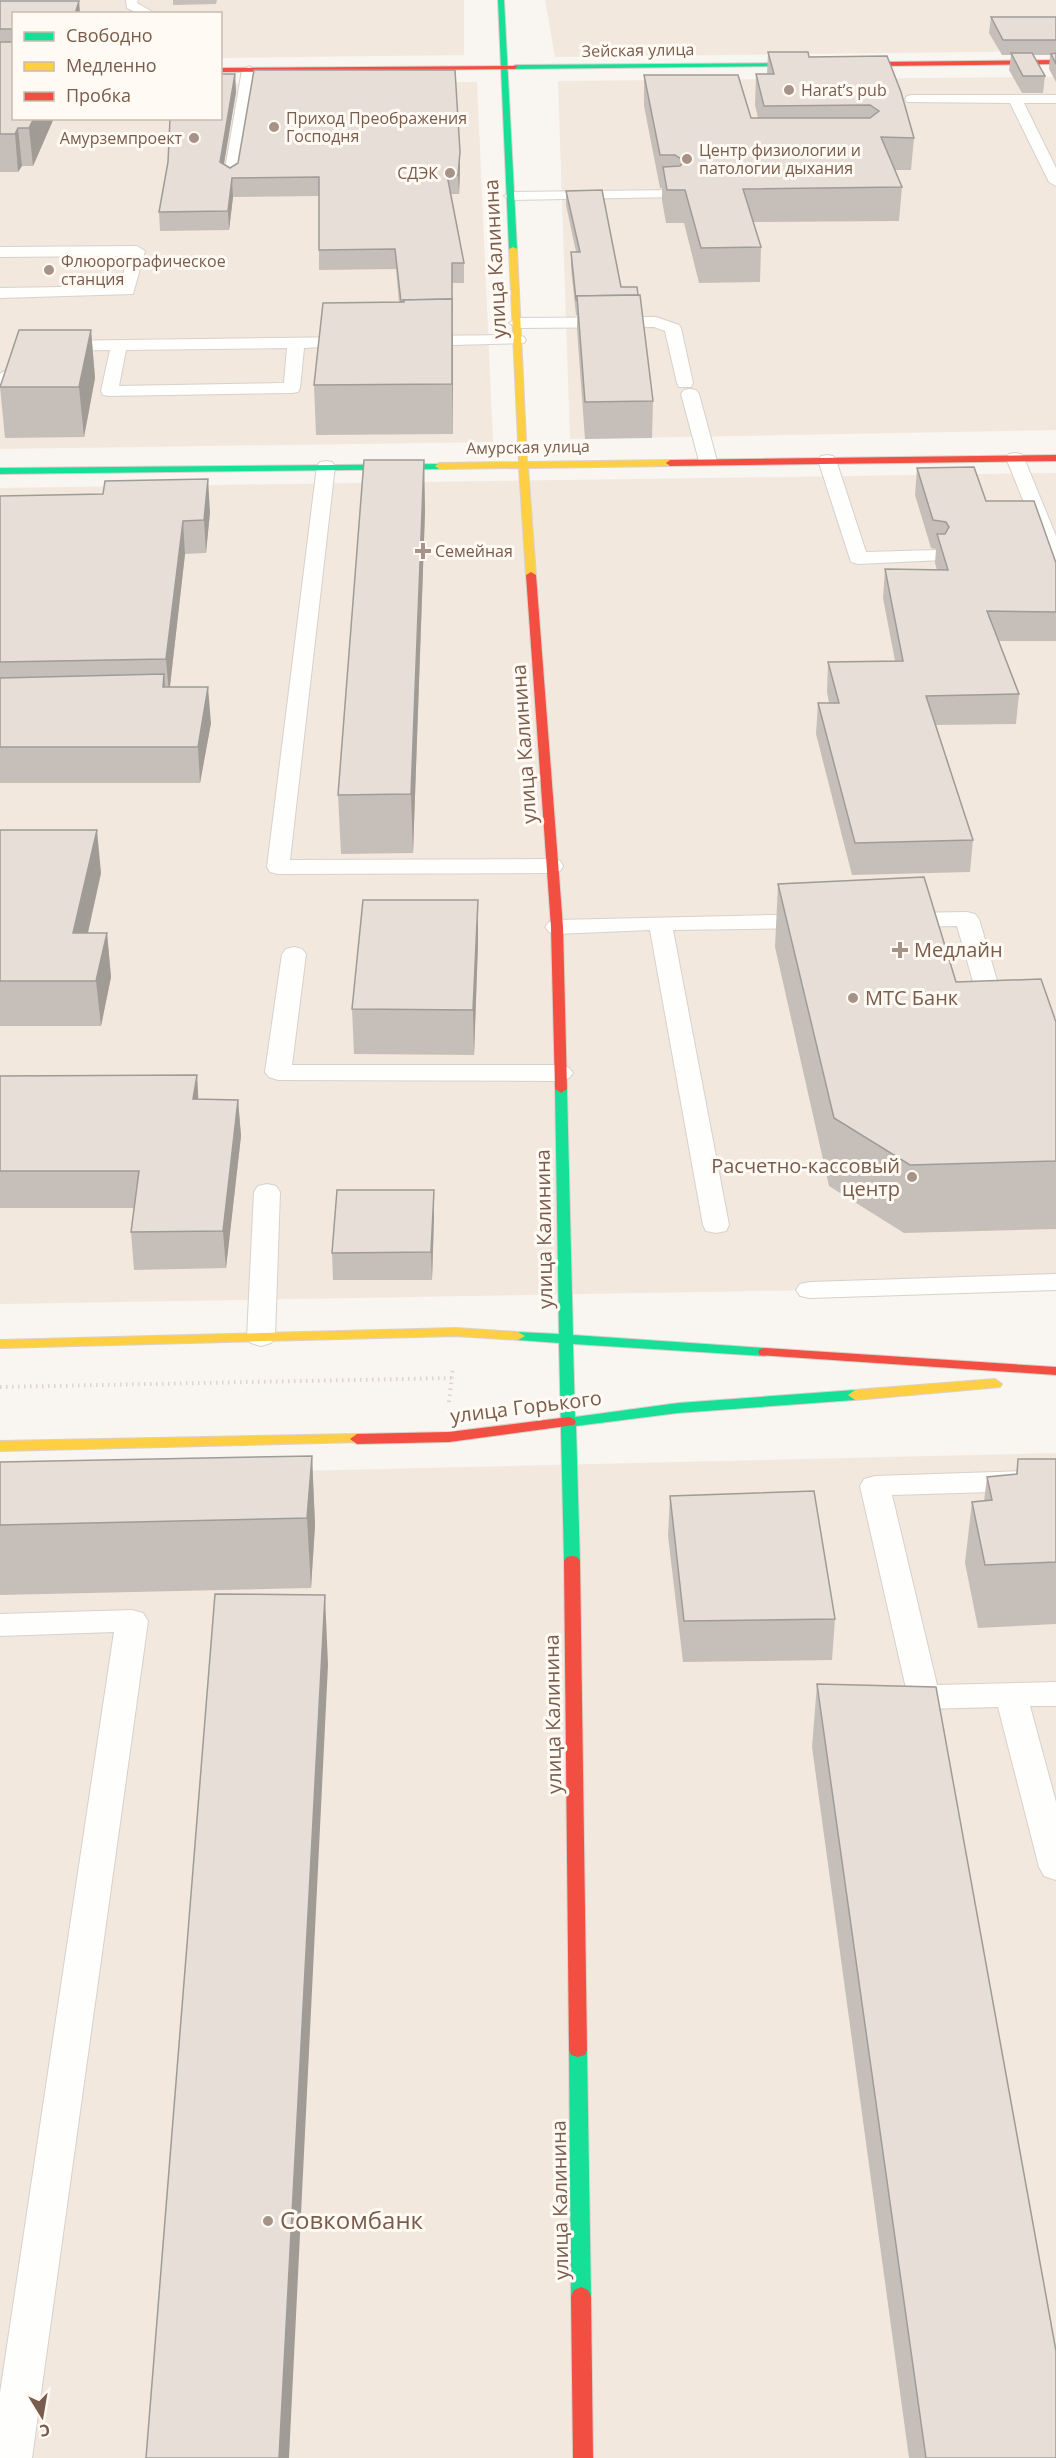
<svg xmlns="http://www.w3.org/2000/svg" width="1056" height="2458" font-family="'Open Sans',sans-serif">
  <style>
    .residential { fill: #f2e8de }
    .lines { fill: none; stroke-linecap: round; stroke-linejoin: round }
    .lane-casing { stroke: #d7d1cb; stroke-width: 2 }
    .fast-casing { stroke: #d9d2cb; stroke-width: 2 }
    .slow-casing { stroke: #d9d2cb; stroke-width: 2 }
    .jam-casing { stroke: #d9d2cb; stroke-width: 2 }
    .path { stroke: #dcd5d0; stroke-width: 4; stroke-dasharray: 1.5 4.5; stroke-linecap: butt }
    .lane { fill: #fefefd; fill-rule: evenodd }
    .fast { fill: #16e098; fill-rule: evenodd }
    .slow { fill: #ffcf43; fill-rule: evenodd }
    .jam { fill: #f24e42; fill-rule: evenodd }
    .wall { fill: #c6bfb9 }
    .shaded-wall { fill: #a19b96 }
    .building { fill: #e6ded7; stroke: #a19b96; stroke-width: 1.5 }
    .poi-dot { fill: #a69286; stroke: #fffaf3; stroke-width: 2 }
    .labels { text-anchor: middle; stroke-width: 6; stroke-linejoin: round; paint-order: stroke }
    .far-street-label { font-size: 16px; fill: #7a5c4d; stroke: #fffaf3 }
    .far-poi-label { font-size: 16px; fill: #7a5c4d; stroke: #fffaf3; text-anchor: start }
    .street-label { font-size: 20px; fill: #7a5c4d; stroke: #fffaf3 }
    .poi-label { font-size: 20px; fill: #7a5c4d; stroke: #fffaf3; text-anchor: start }
    .near-poi-label { font-size: 24px; fill: #7a5c4d; stroke: #fffaf3; text-anchor: start }
  </style>
  <rect width="100%" height="100%" fill="#f9f5f0"/>
  <g class="residential">
    <path d="M 0,0 L 464,0 L 464,55 L 221,58 L 220,14 L 14,14 L 0,61 Z"/>
    <path d="M 545,0 L 1056,0 L 1056,51 L 555,57 Z"/>
    <path d="M 1056,77 L 1056,430 L 570,439 L 558,81 Z"/>
    <path d="M 477,82 L 493,442 L 0,449 L 0,87 L 14,118 L 220,118 L 221,84 Z"/>
    <path d="M 1056,473 L 1056,1286 L 0,1304 L 0,488 Z"/>
    <path d="M 1056,1453 L 1056,2458 L 0,2458 L 0,1478 Z"/>
  </g>
  <g class="lines">
    <defs>
      <g id="lane">
        <path d="M 126,0 L 138,0 L 137,3 L 156,14 L 139,14 L 127,8 Z"/>
        <path d="M 249,66 L 256,70 L 237,181 L 230,185 L 223,181 L 242,70 Z"/>
        <path d="M 912,95 L 1056,95 L 1056,103 L 1024,103 L 1056,168 L 1056,186 L 1049,182 L 1010,103 L 907,102 L 905,99 L 907,96 Z"/>
        <path d="M 674,190 L 681,194 L 679,197 L 511,200 L 504,196 L 511,192 Z"/>
        <path d="M 137,246 L 145,251 L 133,294 L 0,298 L 0,288 L 120,286 L 128,256 L 0,257 L 0,247 Z"/>
        <path d="M 656,317 L 679,325 L 681,328 L 693,383 L 691,387 L 679,387 L 677,383 L 665,331 L 654,327 L 517,328 L 509,323 L 517,318 Z"/>
        <path d="M 518,335 L 524,337 L 526,340 L 524,343 L 417,346 L 409,341 L 417,336 Z"/>
        <path d="M 355,337 L 363,342 L 361,345 L 304,348 L 300,388 L 298,392 L 292,393 L 109,396 L 103,395 L 101,391 L 110,350 L 55,351 L 6,386 L 0,387 L 0,374 L 45,343 L 51,341 ZM 287,348 L 284,383 L 119,386 L 126,350 Z"/>
        <path d="M 690,389 L 696,390 L 699,394 L 717,461 L 714,465 L 702,465 L 699,461 L 681,394 L 684,390 Z"/>
        <path d="M 1015,453 L 1021,454 L 1024,458 L 1056,536 L 1056,565 L 1049,563 L 1047,559 L 1006,458 L 1009,454 Z"/>
        <path d="M 827,455 L 833,456 L 836,460 L 866,552 L 936,550 L 943,552 L 945,556 L 943,560 L 858,564 L 851,562 L 818,460 L 821,456 Z"/>
        <path d="M 326,461 L 332,462 L 335,466 L 290,860 L 552,859 L 560,861 L 563,866 L 560,871 L 552,873 L 278,874 L 270,872 L 267,867 L 317,466 L 320,462 Z"/>
        <path d="M 967,912 L 975,914 L 979,919 L 1004,1004 L 1056,1017 L 1056,1031 L 984,1014 L 981,1009 L 957,926 L 902,927 L 894,925 L 890,920 L 894,915 L 902,913 Z"/>
        <path d="M 812,914 L 820,916 L 824,921 L 820,926 L 812,928 L 673,930 L 729,1225 L 726,1231 L 716,1233 L 706,1231 L 703,1225 L 650,930 L 557,934 L 549,932 L 545,927 L 549,922 L 557,920 Z"/>
        <path d="M 294,947 L 302,949 L 306,954 L 292,1065 L 560,1065 L 569,1068 L 573,1073 L 569,1078 L 560,1081 L 278,1080 L 269,1077 L 265,1072 L 282,954 L 286,949 Z"/>
        <path d="M 267,1184 L 276,1186 L 280,1192 L 275,1337 L 271,1343 L 261,1346 L 251,1343 L 247,1337 L 254,1192 L 258,1186 Z"/>
        <path d="M 1056,1274 L 1056,1290 L 810,1298 L 800,1296 L 796,1290 L 800,1284 L 810,1282 Z"/>
        <path d="M 1056,1470 L 1056,1490 L 892,1495 L 937,1685 L 1056,1682 L 1056,1706 L 1030,1706 L 1056,1802 L 1056,1880 L 1044,1876 L 1039,1867 L 998,1707 L 924,1709 L 912,1705 L 908,1697 L 860,1486 L 864,1479 L 875,1476 Z"/>
        <path d="M 132,1610 L 143,1613 L 148,1621 L 32,2458 L 0,2458 L 0,2393 L 114,1632 L 0,1636 L 0,1614 Z"/>
      </g>
      <g id="fast">
        <path d="M 498,0 L 504,0 L 517,249 L 513,251 L 509,249 Z"/>
        <path d="M 787,63 L 789,66 L 515,69 L 512,67 L 515,65 Z"/>
        <path d="M 442,464 L 442,468 L 439,469 L 0,474 L 0,468 Z"/>
        <path d="M 561,1085 L 567,1089 L 573,1335 L 765,1348 L 772,1352 L 765,1356 L 573,1344 L 575,1417 L 678,1403 L 855,1390 L 862,1395 L 855,1400 L 678,1413 L 576,1426 L 580,1561 L 577,1565 L 567,1565 L 564,1561 L 559,1343 L 518,1340 L 511,1336 L 518,1332 L 559,1334 L 555,1089 Z"/>
        <path d="M 578,2043 L 585,2045 L 587,2050 L 591,2296 L 588,2302 L 581,2305 L 574,2302 L 571,2296 L 569,2050 L 571,2045 Z"/>
      </g>
      <g id="slow">
        <path d="M 513,247 L 517,249 L 527,462 L 670,460 L 674,463 L 670,466 L 528,468 L 536,575 L 531,578 L 526,575 L 519,468 L 439,469 L 435,466 L 439,463 L 519,462 L 509,249 Z"/>
        <path d="M 456,1328 L 518,1332 L 525,1336 L 518,1340 L 456,1336 L 0,1348 L 0,1340 Z"/>
        <path d="M 995,1379 L 1002,1384 L 1000,1387 L 855,1400 L 848,1395 L 855,1390 Z"/>
        <path d="M 357,1434 L 362,1436 L 364,1439 L 362,1442 L 0,1451 L 0,1441 Z"/>
      </g>
      <g id="jam">
        <path d="M 1056,60 L 1056,64 L 787,67 L 784,65 L 787,63 Z"/>
        <path d="M 517,66 L 515,69 L 220,72 L 220,68 Z"/>
        <path d="M 1056,455 L 1056,461 L 670,466 L 666,463 L 670,460 Z"/>
        <path d="M 531,572 L 536,575 L 563,927 L 567,1089 L 561,1093 L 555,1089 L 551,927 L 526,575 Z"/>
        <path d="M 765,1348 L 1056,1367 L 1056,1375 L 760,1355 L 758,1352 L 760,1349 Z"/>
        <path d="M 569,1417 L 574,1419 L 576,1422 L 574,1425 L 449,1442 L 357,1444 L 350,1439 L 357,1434 L 449,1432 Z"/>
        <path d="M 572,1556 L 577,1557 L 580,1561 L 587,2050 L 585,2055 L 578,2057 L 571,2055 L 569,2050 L 564,1561 L 567,1557 Z"/>
        <path d="M 581,2287 L 588,2290 L 591,2296 L 593,2458 L 573,2458 L 571,2296 L 574,2290 Z"/>
      </g>
    </defs>
    <use href="#lane" class="lane-casing"/>
    <use href="#fast" class="fast-casing"/>
    <use href="#slow" class="slow-casing"/>
    <use href="#jam" class="jam-casing"/>
    <g class="path">
      <path d="M 0,1387 L 452,1378"/>
      <path d="M 449,1402 L 453,1367"/>
    </g>
    <use href="#lane" class="lane"/>
    <use href="#fast" class="fast"/>
    <use href="#slow" class="slow"/>
    <use href="#jam" class="jam"/>
  </g>
  <g class="wall">
    <path d="M 173,0 L 217,0 L 216,4 L 173,5 Z"/>
    <path d="M 0,1 L 79,1 L 80,14 L 14,14 L 54,118 L 33,166 L 22,166 L 18,172 L 0,172 Z"/>
    <path d="M 991,17 L 1056,17 L 1056,82 L 1049,69 L 1050,55 L 1034,55 L 1045,76 L 1043,93 L 1022,93 L 1009,70 L 1011,55 L 1002,55 L 989,33 Z"/>
    <path d="M 768,52 L 809,57 L 914,138 L 911,170 L 894,170 L 902,187 L 899,221 L 753,222 L 761,247 L 760,282 L 699,283 L 684,223 L 666,223 L 662,200 L 662,188 L 660,188 L 644,106 L 644,75 L 751,118 L 758,118 L 755,105 L 756,74 L 767,74 Z"/>
    <path d="M 235,74 L 236,92 L 224,164 L 230,168 L 460,170 L 459,194 L 451,194 L 464,263 L 464,283 L 452,283 L 453,434 L 316,435 L 314,385 L 399,302 L 396,269 L 319,270 L 319,196 L 233,197 L 229,230 L 160,231 L 159,212 Z"/>
    <path d="M 566,191 L 621,287 L 653,401 L 652,438 L 585,439 L 577,330 L 577,315 L 576,315 L 571,268 L 571,252 L 576,252 L 566,205 Z"/>
    <path d="M 91,330 L 95,378 L 84,437 L 5,438 L 0,387 Z"/>
    <path d="M 424,460 L 425,512 L 413,853 L 341,854 L 338,795 Z"/>
    <path d="M 917,468 L 986,501 L 1056,563 L 1056,641 L 998,641 L 1019,694 L 1016,724 L 936,725 L 973,840 L 970,872 L 852,875 L 816,734 L 818,703 L 829,703 L 827,692 L 828,662 L 895,661 L 883,598 L 885,569 L 937,570 L 935,563 L 936,549 L 931,548 L 915,495 Z"/>
    <path d="M 0,496 L 210,512 L 206,553 L 185,554 L 170,687 L 211,723 L 200,783 L 0,783 Z"/>
    <path d="M 0,830 L 101,873 L 88,933 L 107,933 L 111,977 L 101,1026 L 0,1026 Z"/>
    <path d="M 778,884 L 956,982 L 1056,1022 L 1056,1229 L 904,1233 L 829,1186 L 775,947 Z"/>
    <path d="M 478,944 L 474,1055 L 354,1054 L 352,1009 Z"/>
    <path d="M 197,1075 L 198,1099 L 238,1100 L 241,1136 L 226,1268 L 134,1270 L 131,1232 L 134,1208 L 0,1208 L 0,1076 Z"/>
    <path d="M 434,1217 L 432,1280 L 333,1280 L 332,1253 Z"/>
    <path d="M 312,1456 L 315,1525 L 311,1588 L 0,1595 L 0,1462 Z"/>
    <path d="M 1018,1459 L 1056,1459 L 1056,1624 L 978,1628 L 965,1563 L 972,1502 L 984,1501 L 987,1477 L 1016,1474 Z"/>
    <path d="M 670,1496 L 835,1619 L 832,1660 L 683,1662 L 668,1536 Z"/>
    <path d="M 817,1684 L 1056,2458 L 909,2458 L 812,1747 Z"/>
  </g>
  <g class="shaded-wall">
    <path d="M 79,1 L 80,14 L 75,14 Z"/>
    <path d="M 235,74 L 236,92 L 221,181 L 220,162 Z"/>
    <path d="M 34,118 L 54,118 L 33,166 L 29,128 Z"/>
    <path d="M 18,128 L 22,166 L 18,172 L 15,134 Z"/>
    <path d="M 460,152 L 460,170 L 459,194 L 458,175 Z"/>
    <path d="M 232,178 L 233,197 L 229,230 L 228,211 Z"/>
    <path d="M 452,299 L 453,347 L 453,434 L 452,384 Z"/>
    <path d="M 91,330 L 95,378 L 84,437 L 79,387 Z"/>
    <path d="M 424,460 L 425,512 L 413,853 L 411,794 Z"/>
    <path d="M 208,479 L 210,512 L 206,553 L 204,520 Z"/>
    <path d="M 183,521 L 185,554 L 169,694 L 166,659 Z"/>
    <path d="M 164,674 L 167,709 L 163,687 Z"/>
    <path d="M 208,687 L 211,723 L 200,783 L 198,747 Z"/>
    <path d="M 97,830 L 101,873 L 78,977 L 73,933 Z"/>
    <path d="M 478,900 L 478,944 L 474,1055 L 473,1010 Z"/>
    <path d="M 107,933 L 111,977 L 101,1026 L 96,981 Z"/>
    <path d="M 197,1075 L 199,1111 L 193,1099 Z"/>
    <path d="M 238,1100 L 241,1136 L 226,1268 L 223,1231 Z"/>
    <path d="M 434,1190 L 434,1217 L 432,1280 L 431,1252 Z"/>
    <path d="M 312,1456 L 315,1525 L 311,1588 L 307,1518 Z"/>
    <path d="M 325,1595 L 328,1665 L 289,2458 L 279,2458 Z"/>
  </g>
  <g class="building">
    <path d="M 0,1 L 79,1 L 75,14 L 14,14 L 14,118 L 34,118 L 29,128 L 18,128 L 15,134 L 0,134 L 0,42 L 12,42 L 12,29 L 0,29 Z"/>
    <path d="M 991,17 L 1056,17 L 1056,40 L 1003,40 Z"/>
    <path d="M 768,52 L 808,52 L 809,57 L 887,56 L 901,92 L 914,138 L 881,137 L 902,187 L 743,189 L 761,247 L 701,248 L 685,190 L 667,190 L 663,167 L 680,166 L 684,161 L 675,155 L 660,155 L 644,75 L 738,75 L 751,118 L 870,118 L 879,111 L 870,105 L 764,106 L 756,74 L 774,74 Z"/>
    <path d="M 1011,53 L 1032,53 L 1045,76 L 1023,76 Z"/>
    <path d="M 1056,53 L 1056,64 L 1051,54 Z"/>
    <path d="M 254,70 L 455,70 L 460,152 L 458,175 L 447,175 L 464,263 L 452,263 L 452,313 L 452,299 L 403,300 L 403,302 L 401,302 L 395,249 L 319,250 L 319,177 L 232,178 L 228,211 L 159,212 L 168,162 L 170,118 L 220,118 L 220,74 L 235,74 L 220,162 L 230,168 L 238,163 Z"/>
    <path d="M 602,190 L 621,287 L 637,287 L 638,295 L 577,296 L 578,300 L 576,300 L 571,252 L 580,252 L 566,191 Z"/>
    <path d="M 640,295 L 653,401 L 585,402 L 577,296 Z"/>
    <path d="M 452,299 L 452,384 L 314,385 L 323,303 L 404,302 L 403,300 Z"/>
    <path d="M 19,330 L 91,330 L 79,387 L 0,387 Z"/>
    <path d="M 364,460 L 424,460 L 411,794 L 338,795 Z"/>
    <path d="M 974,467 L 986,501 L 1034,501 L 1056,563 L 1056,612 L 987,611 L 1019,694 L 926,696 L 973,840 L 855,843 L 818,703 L 839,703 L 828,662 L 903,661 L 885,569 L 948,570 L 937,534 L 945,534 L 949,527 L 946,522 L 933,520 L 917,468 Z"/>
    <path d="M 208,479 L 204,520 L 183,521 L 166,659 L 0,662 L 0,496 L 103,494 L 105,481 Z"/>
    <path d="M 164,674 L 163,687 L 208,687 L 198,747 L 0,747 L 0,678 Z"/>
    <path d="M 0,830 L 97,830 L 73,933 L 107,933 L 96,981 L 0,981 Z"/>
    <path d="M 924,877 L 956,982 L 1041,979 L 1056,1022 L 1056,1161 L 910,1165 L 834,1118 L 778,884 Z"/>
    <path d="M 363,900 L 478,900 L 473,1010 L 352,1009 Z"/>
    <path d="M 197,1075 L 193,1099 L 238,1100 L 223,1231 L 131,1232 L 139,1171 L 0,1171 L 0,1076 Z"/>
    <path d="M 337,1190 L 434,1190 L 431,1252 L 332,1253 Z"/>
    <path d="M 312,1456 L 307,1518 L 0,1525 L 0,1462 Z"/>
    <path d="M 1018,1459 L 1056,1459 L 1056,1562 L 985,1565 L 972,1502 L 992,1500 L 987,1477 L 1017,1474 Z"/>
    <path d="M 814,1491 L 835,1619 L 684,1621 L 670,1496 Z"/>
    <path d="M 215,1594 L 325,1595 L 279,2458 L 146,2458 Z"/>
    <path d="M 817,1684 L 936,1687 L 1056,2351 L 1056,2458 L 926,2458 Z"/>
  </g>
  <g class="poi-dot">
    <circle cx="789" cy="90" r="6"/>
    <circle cx="274" cy="127" r="6"/>
    <circle cx="194" cy="138" r="6"/>
    <circle cx="687" cy="159" r="6"/>
    <circle cx="450" cy="173" r="6"/>
    <circle cx="49" cy="270" r="6"/>
    <path d="M420 542h6v6h6v6h-6v6h-6v-6h-6v-6h6z"/>
    <path d="M897 941h6v6h6v6h-6v6h-6v-6h-6v-6h6z"/>
    <circle cx="853" cy="998" r="6"/>
    <circle cx="912" cy="1177" r="6"/>
    <circle cx="268" cy="2221" r="6"/>
  </g>
  <g class="labels">
    <g class="far-street-label">
      <text transform="translate(638 50) rotate(-1)" y="6">Зейская улица</text>
      <text transform="translate(528 447) rotate(-1)" y="6">Амурская улица</text>
    </g>
    <g class="far-poi-label">
      <text x="801" y="96">Harat’s pub</text>
      <text x="286" y="124">Приход Преображения<tspan x="286" dy="18">Господня</tspan></text>
      <text x="182" y="144" text-anchor="end">Амурземпроект</text>
      <text x="699" y="156">Центр физиологии и<tspan x="699" dy="18">патологии дыхания</tspan></text>
      <text x="438" y="179" text-anchor="end">СДЭК</text>
      <text x="61" y="267">Флюорографическое<tspan x="61" dy="18">станция</tspan></text>
      <text x="435" y="557">Семейная</text>
    </g>
    <g class="street-label">
      <text transform="translate(495 259) rotate(-93)" y="7">улица Калинина</text>
      <text transform="translate(524 744) rotate(-94)" y="7">улица Калинина</text>
      <text transform="translate(544 1229) rotate(-91)" y="7">улица Калинина</text>
      <text transform="translate(526 1407) rotate(-7)" y="7">улица Горького</text>
      <text transform="translate(553 1714) rotate(-91)" y="7">улица Калинина</text>
      <text transform="translate(560 2200) rotate(-91)" y="7">улица Калинина</text>
    </g>
    <g class="poi-label">
      <text x="914" y="957">Медлайн</text>
      <text x="865" y="1005">МТС Банк</text>
      <text x="900" y="1173" text-anchor="end">Расчетно-кассовый<tspan x="900" dy="23">центр</tspan></text>
    </g>
    <g class="near-poi-label">
      <text x="280" y="2229">Совкомбанк</text>
    </g>
  </g>
  <rect x="12" y="12" width="210" height="108" fill="#fffaf3" stroke="#cabbb1" stroke-width="1.5"/>
  <rect x="24" y="32" width="30" height="9" fill="#16e098" stroke="#cabbb1" stroke-width="1.5"/>
  <text x="66" y="42" font-size="18" fill="#7a5c4d">Свободно</text>
  <rect x="24" y="62" width="30" height="9" fill="#ffcf43" stroke="#cabbb1" stroke-width="1.5"/>
  <text x="66" y="72" font-size="18" fill="#7a5c4d">Медленно</text>
  <rect x="24" y="92" width="30" height="9" fill="#f24e42" stroke="#cabbb1" stroke-width="1.5"/>
  <text x="66" y="102" font-size="18" fill="#7a5c4d">Пробка</text>
  <g transform="translate(42 2416) rotate(169)" stroke="#fffaf3" stroke-width="4.5" paint-order="stroke">
  <path d="M0-4.5L10 22L0 15L-10 22Z" fill="#7a5c4d"/>
  <text y="-9" font-size="16" font-weight="bold" text-anchor="middle" fill="#7a5c4d">С</text>
  </g>
</svg>
